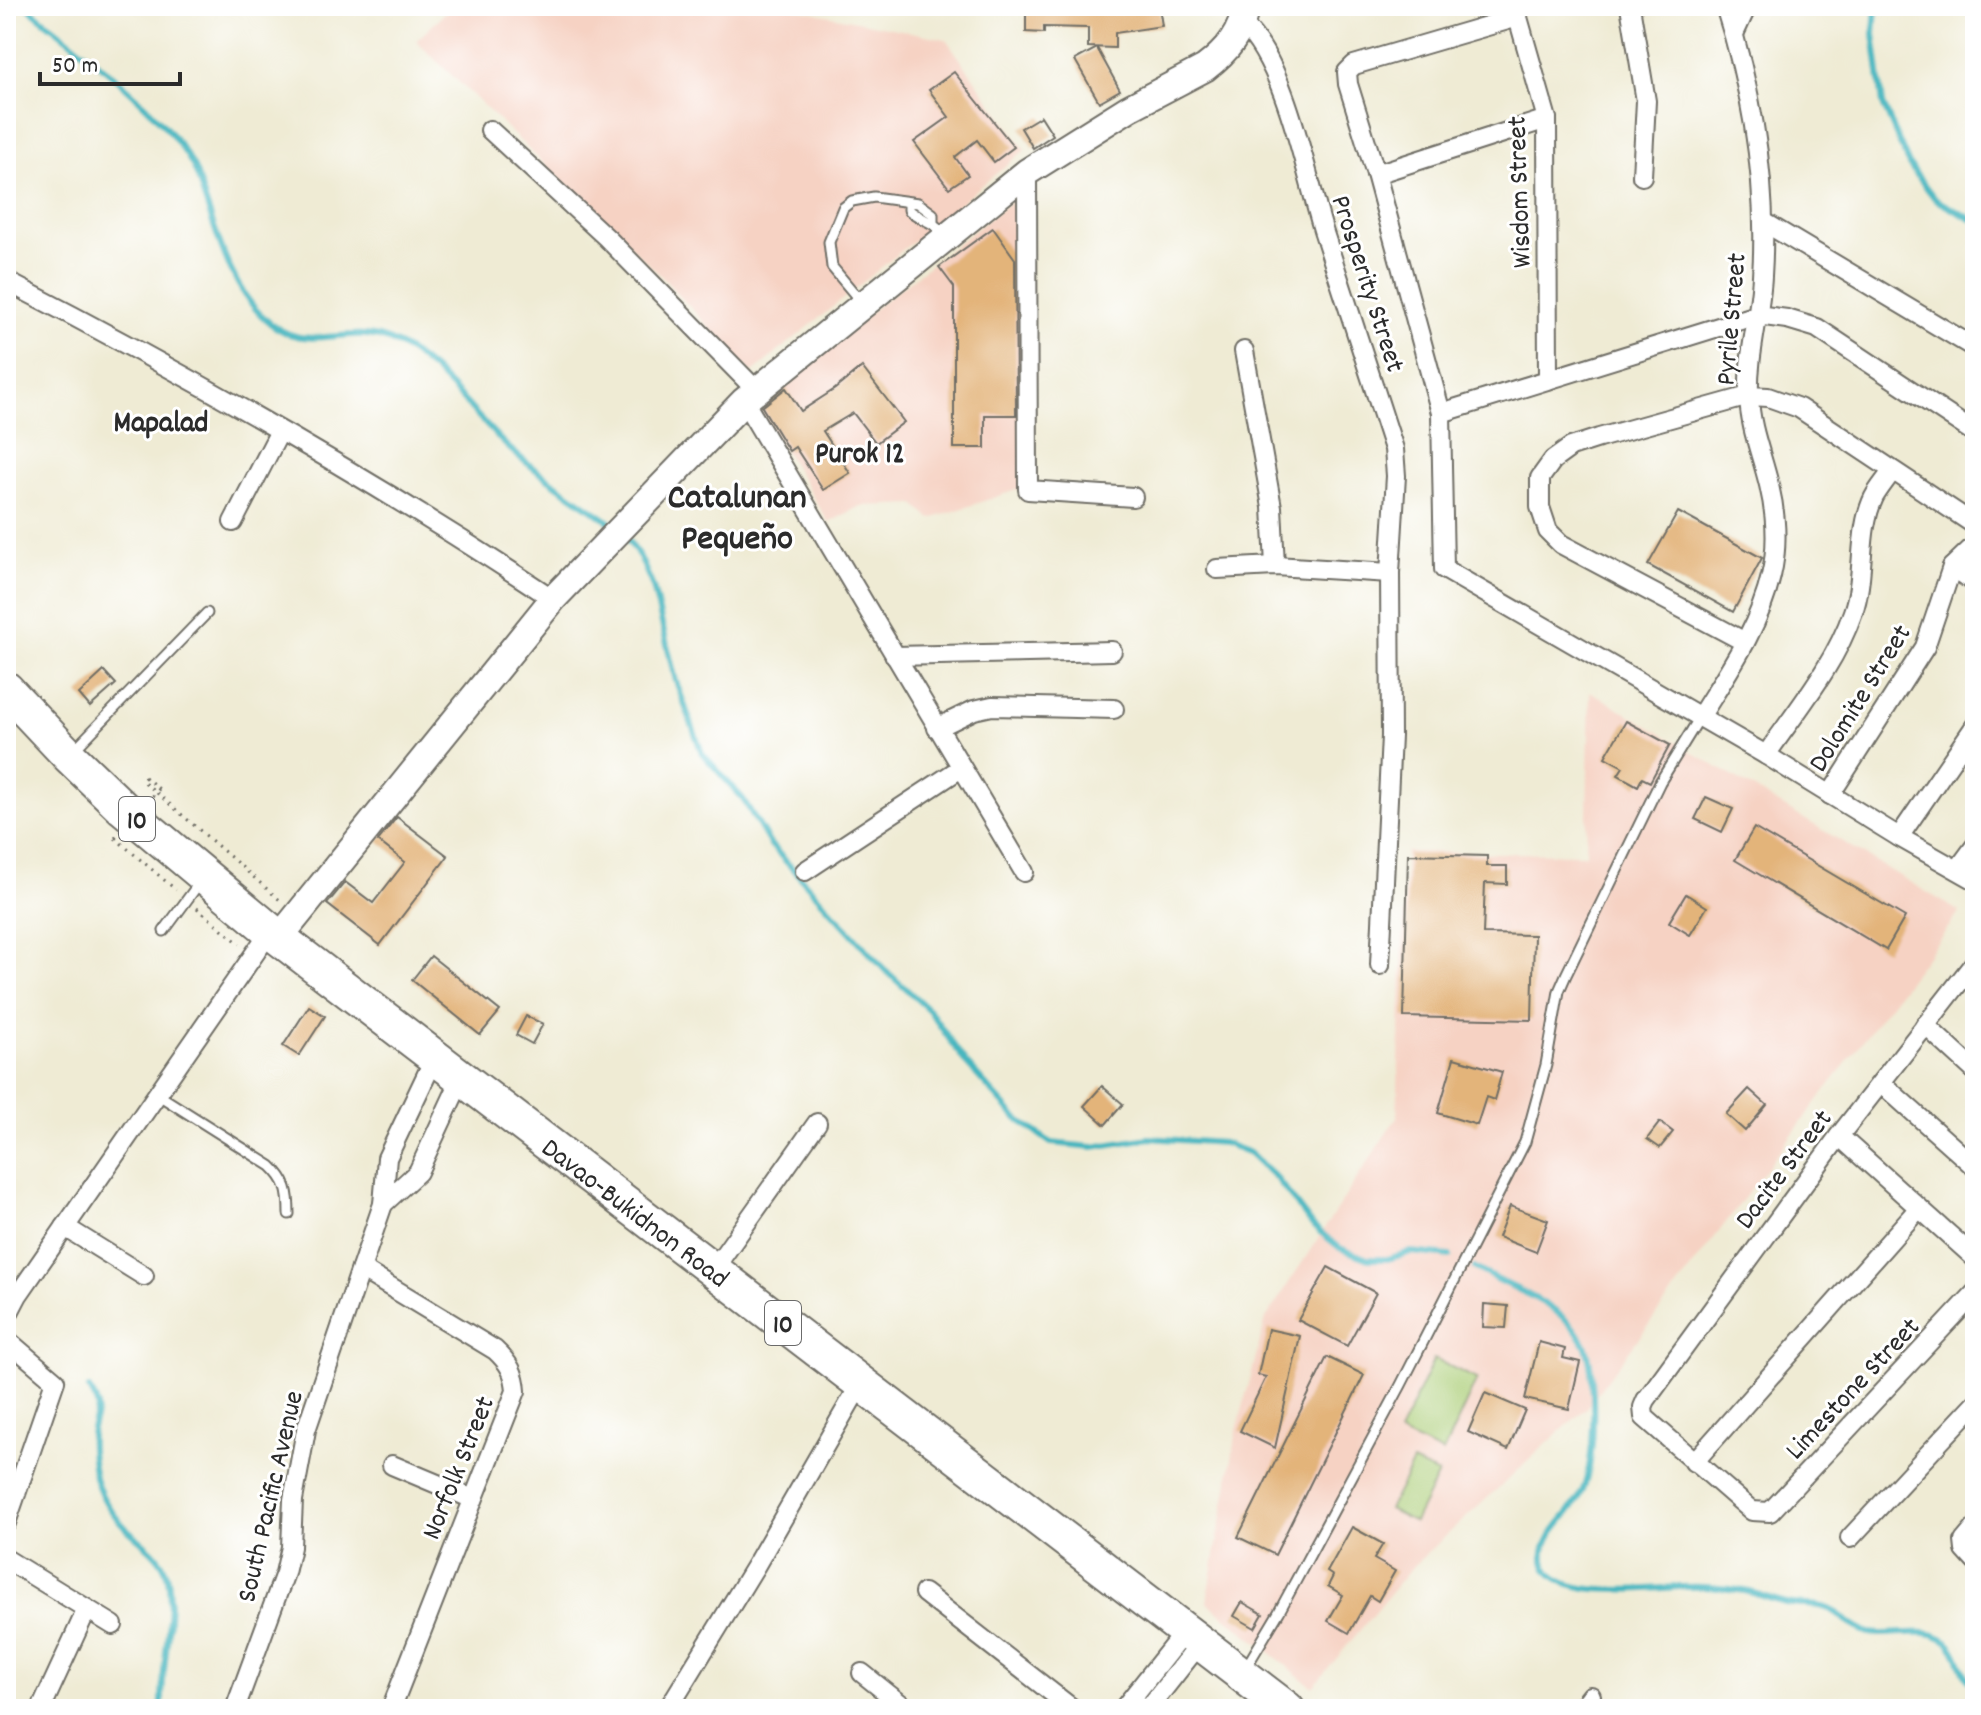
<svg xmlns="http://www.w3.org/2000/svg" width="1981" height="1715" font-family="Dekko,sans-serif">
  <style>
    .built { fill: #f6d2c3 }
    .green { fill: #abce77; stroke: #6b7c51; stroke-width: 2 }
    .lines { fill: none; stroke-linecap: round; stroke-linejoin: round }
    .stream { stroke: #47b6bf; stroke-width: 6 }
    .building { fill: #e3b47a }
    .lane-casing { stroke: #706e66; stroke-width: 13 }
    .street-casing { stroke: #706e66; stroke-width: 22 }
    .secondary-casing { stroke: #706e66; stroke-width: 30 }
    .highway-casing { stroke: #706e66; stroke-width: 38 }
    .path { stroke: #706e66; stroke-width: 3; stroke-dasharray: 2 6; stroke-linecap: butt }
    .lane { stroke: #fff; stroke-width: 9 }
    .street { stroke: #fff; stroke-width: 18 }
    .secondary { stroke: #fff; stroke-width: 26 }
    .highway { stroke: #fff; stroke-width: 34 }
    .path-bridge { stroke: #706e66; stroke-width: 3; stroke-dasharray: 2 6; stroke-linecap: butt }
    .labels { text-anchor: middle; stroke-width: 6; stroke-linejoin: round; paint-order: stroke }
    .shield { fill: #fff; stroke: #6b6b6b; stroke-width: 2 }
    .shield-label { font-size: 26px; font-weight: bold; fill: #2b2b2b }
    .street-label { font-size: 28px; fill: #2b2b2b; stroke: #fff }
    .neighbourhood-label { font-size: 30px; font-weight: bold; fill: #2b2b2b; stroke: #fff }
    .district-label { font-size: 36px; font-weight: bold; fill: #2b2b2b; stroke: #fff }
  </style>
  <rect width="100%" height="100%" fill="#fff"/>
  <filter id="ink" filterUnits="userSpaceOnUse"><feTurbulence type="fractalNoise" baseFrequency=".0125" numOctaves="2"/><feDisplacementMap in="SourceGraphic" scale="16" xChannelSelector="R" yChannelSelector="G"/><feConvolveMatrix kernelMatrix="1 2 1 2 8 2 1 2 1" color-interpolation-filters="sRGB"/></filter>
  <filter id="wash" filterUnits="userSpaceOnUse"><feTurbulence type="fractalNoise" baseFrequency=".006" numOctaves="4" result="noise"/><feDisplacementMap in="SourceGraphic" scale="32" xChannelSelector="R" yChannelSelector="G"/><feGaussianBlur stdDeviation="1.8" result="paint"/><feColorMatrix in="noise" values="0 0 0 0 0 0 0 0 0 0 0 0 0 0 0 0 0 1.4 0 .05"/><feComposite in="paint" operator="in"/></filter>
  <g filter="url(#wash)">
    <rect width="100%" height="100%" fill="#efebd4"/>
    <g class="built">
      <path d="M 476,6 L 781,6 L 946,39 L 1025,150 L 752,373 L 661,276 L 416,41 L 446,12 Z"/>
      <path d="M 1022,193 L 1022,488 L 931,519 L 915,504 L 860,506 L 829,523 L 755,402 Z"/>
      <path d="M 1590,691 L 1960,912 L 1586,1408 L 1413,1566 L 1313,1687 L 1207,1602 L 1237,1430 L 1266,1318 L 1397,1117 L 1406,852 L 1586,854 Z"/>
    </g>
    <g class="green">
      <path d="M 1434,1359 L 1477,1379 L 1443,1453 L 1399,1433 Z"/>
      <path d="M 1413,1462 L 1438,1474 L 1414,1522 L 1389,1509 Z"/>
    </g>
    <g class="lines">
      <g class="stream">
        <path d="M 26,6 C 80,50 157,103 192,164 C 198,174 200,186 204,197 C 218,237 231,286 262,316 C 305,359 341,322 388,340 C 434,358 472,414 509,448 C 540,476 577,498 611,523"/>
        <path d="M 1876,6 L 1874,34 L 1883,104 L 1909,165 L 1936,200 L 1975,221"/>
        <path d="M 627,539 L 640,557 L 653,587 L 676,681 L 702,753 L 743,799 L 770,844 L 884,969 L 929,1010 L 966,1063 L 1015,1117 L 1051,1143 L 1093,1147 L 1149,1138 L 1224,1143 L 1250,1153 L 1277,1179 L 1314,1227 L 1340,1248 L 1368,1259 L 1387,1259 L 1411,1252 L 1450,1256"/>
        <path d="M 1475,1268 C 1507,1286 1548,1299 1573,1327 C 1577,1333 1584,1340 1586,1347 C 1597,1379 1596,1467 1580,1496 C 1570,1515 1548,1531 1544,1552 C 1543,1560 1545,1568 1551,1574 C 1580,1602 1665,1584 1704,1587 C 1720,1588 1738,1589 1753,1593 C 1764,1596 1775,1601 1787,1603 C 1799,1606 1812,1604 1823,1607 C 1842,1611 1848,1628 1870,1633 C 1892,1637 1921,1627 1942,1638 C 1962,1647 1959,1676 1975,1686"/>
        <path d="M 89,1389 C 104,1409 94,1413 91,1434 C 90,1448 92,1463 95,1477 C 100,1496 113,1515 127,1529 C 140,1541 157,1552 165,1569 C 178,1596 160,1673 162,1709"/>
      </g>
    </g>
    <g id="blocks">
      <g class="building">
        <path d="M 1026,6 L 1159,6 L 1162,26 L 1115,33 L 1115,48 L 1088,47 L 1088,28 L 1044,27 L 1044,33 L 1026,32 Z"/>
        <path d="M 1097,48 L 1120,90 L 1099,102 L 1075,60 Z"/>
        <path d="M 954,72 L 1014,147 L 994,162 L 977,140 L 955,157 L 968,175 L 949,188 L 914,142 L 949,117 L 929,90 Z"/>
        <path d="M 1041,116 L 1053,135 L 1033,148 L 1021,128 Z"/>
        <path d="M 993,228 L 1015,259 L 1016,415 L 985,415 L 985,448 L 954,448 L 954,287 L 939,267 Z"/>
        <path d="M 862,367 L 904,422 L 876,443 L 853,413 L 823,431 L 850,473 L 823,490 L 795,447 L 789,451 L 762,407 L 786,388 L 801,411 L 835,389 Z"/>
        <path d="M 1678,512 L 1762,558 L 1733,612 L 1648,565 Z"/>
        <path d="M 104,671 L 116,684 L 90,707 L 79,694 Z"/>
        <path d="M 1626,721 L 1670,745 L 1650,782 L 1642,778 L 1638,786 L 1618,775 L 1623,767 L 1605,757 Z"/>
        <path d="M 1706,797 L 1733,809 L 1722,832 L 1695,819 Z"/>
        <path d="M 397,817 L 448,856 L 380,945 L 327,904 L 345,882 L 373,903 L 405,862 L 378,841 Z"/>
        <path d="M 1754,828 L 1905,917 L 1886,950 L 1735,860 Z"/>
        <path d="M 1408,854 L 1487,856 L 1487,866 L 1507,866 L 1507,884 L 1485,883 L 1483,934 L 1534,935 L 1532,1020 L 1404,1017 Z"/>
        <path d="M 1686,894 L 1707,907 L 1690,935 L 1669,922 Z"/>
        <path d="M 431,956 L 500,1011 L 480,1035 L 412,980 Z"/>
        <path d="M 309,1006 L 325,1016 L 299,1056 L 283,1046 Z"/>
        <path d="M 526,1016 L 543,1024 L 532,1044 L 516,1035 Z"/>
        <path d="M 1454,1058 L 1502,1072 L 1494,1100 L 1486,1097 L 1477,1125 L 1438,1113 Z"/>
        <path d="M 1102,1086 L 1123,1104 L 1105,1125 L 1084,1106 Z"/>
        <path d="M 1749,1089 L 1767,1105 L 1745,1131 L 1726,1114 Z"/>
        <path d="M 1660,1122 L 1673,1132 L 1660,1148 L 1647,1139 Z"/>
        <path d="M 1510,1206 L 1548,1220 L 1536,1252 L 1498,1237 Z"/>
        <path d="M 1328,1267 L 1376,1293 L 1347,1346 L 1298,1320 Z"/>
        <path d="M 1484,1304 L 1508,1306 L 1506,1328 L 1483,1327 Z"/>
        <path d="M 1268,1329 L 1300,1336 L 1275,1448 L 1240,1431 L 1266,1377 L 1258,1375 Z"/>
        <path d="M 1539,1342 L 1565,1349 L 1563,1358 L 1580,1362 L 1569,1409 L 1525,1399 Z"/>
        <path d="M 1327,1357 L 1364,1375 L 1275,1555 L 1238,1537 Z"/>
        <path d="M 1485,1393 L 1525,1410 L 1508,1450 L 1468,1432 Z"/>
        <path d="M 1352,1527 L 1383,1544 L 1374,1559 L 1395,1571 L 1378,1601 L 1370,1596 L 1349,1633 L 1328,1621 L 1343,1595 L 1328,1586 L 1333,1576 L 1327,1572 Z"/>
        <path d="M 1242,1602 L 1263,1614 L 1255,1628 L 1234,1616 Z"/>
      </g>
    </g>
  </g>
  <g filter="url(#ink)">
    <use href="#blocks" fill-opacity="0" stroke="#706e66" stroke-width="2"/>
    <g class="lines">
      <defs>
        <g id="lane">
          <path d="M 909,204 L 909,210 C 917,217 933,223 937,227"/>
          <path d="M 863,304 L 832,267 L 829,242 L 843,208 L 852,201 L 874,197 L 918,203 L 933,214 L 933,223"/>
          <path d="M 74,750 L 207,613"/>
          <path d="M 164,931 L 200,882"/>
          <path d="M 157,1094 L 271,1166 C 287,1181 289,1192 289,1214"/>
          <path d="M 1245,1669 L 1279,1612 L 1401,1385 L 1525,1142 L 1546,1065 L 1559,991 L 1566,975 L 1660,782 L 1700,717"/>
        </g>
        <g id="street">
          <path d="M 1630,6 L 1646,101 L 1642,176"/>
          <path d="M 1515,7 L 1547,119 L 1548,380"/>
          <path d="M 1518,17 L 1354,65 L 1347,72 L 1348,84 L 1376,174 L 1441,413 L 1444,569 L 1766,755 L 1899,837 L 1975,880"/>
          <path d="M 1242,24 C 1286,62 1306,176 1324,233 C 1347,305 1371,377 1394,449 L 1396,476 L 1390,573 L 1391,736 L 1380,965"/>
          <path d="M 1734,34 L 1747,6"/>
          <path d="M 490,130 L 607,238 L 756,390"/>
          <path d="M 1027,172 L 1028,490 L 1133,497"/>
          <path d="M 1376,174 L 1547,119"/>
          <path d="M 1764,222 L 1975,348"/>
          <path d="M 6,281 C 194,378 377,482 553,599"/>
          <path d="M 1244,351 L 1272,507 L 1275,566"/>
          <path d="M 744,401 L 1024,872"/>
          <path d="M 1441,413 L 1757,315 L 1787,319 L 1817,328 L 1975,433"/>
          <path d="M 233,522 L 280,431"/>
          <path d="M 1952,567 L 1975,583"/>
          <path d="M 1217,569 L 1275,566 L 1390,573"/>
          <path d="M 1745,642 L 1561,544 L 1548,531 L 1540,507 L 1540,478 L 1553,460 L 1571,447 L 1599,438 L 1749,396 L 1768,397 L 1799,408 L 1975,525"/>
          <path d="M 895,656 L 1112,651"/>
          <path d="M 1700,717 C 1727,673 1759,628 1771,576 C 1778,547 1776,514 1769,485 C 1762,455 1750,428 1749,397 C 1747,356 1760,316 1762,276 C 1768,183 1753,94 1725,6"/>
          <path d="M 937,728 L 974,710 L 992,706 L 1114,709"/>
          <path d="M 1766,755 C 1797,710 1835,665 1853,612 C 1866,576 1857,531 1874,497 C 1879,488 1886,480 1892,471"/>
          <path d="M 1830,795 L 1925,647 L 1952,567 L 1975,545"/>
          <path d="M 1899,837 L 1975,726"/>
          <path d="M 1958,869 L 1975,846"/>
          <path d="M 805,871 L 961,768"/>
          <path d="M 1975,962 L 1839,1136 L 1646,1400 L 1643,1407 L 1644,1417 L 1752,1511 L 1770,1512 L 1975,1293"/>
          <path d="M 1925,1025 L 1975,1071"/>
          <path d="M 1881,1083 L 1975,1167"/>
          <path d="M 1839,1136 L 1975,1258"/>
          <path d="M 383,1204 L 418,1172 L 462,1077"/>
          <path d="M 65,1227 L 144,1276"/>
          <path d="M 361,1269 L 495,1350 C 509,1363 515,1373 516,1391 L 391,1709"/>
          <path d="M 713,1270 L 817,1123"/>
          <path d="M 6,1318 L 18,1295 L 271,930"/>
          <path d="M 6,1339 L 55,1381 L 6,1523"/>
          <path d="M 1694,1462 L 1919,1208"/>
          <path d="M 392,1465 L 473,1499"/>
          <path d="M 1975,1528 L 1964,1541 L 1965,1550 L 1975,1561"/>
          <path d="M 1850,1538 L 1975,1404"/>
          <path d="M 6,1559 L 113,1625"/>
          <path d="M 924,1593 L 1073,1709"/>
          <path d="M 862,1673 L 907,1709"/>
          <path d="M 41,1709 L 87,1609"/>
          <path d="M 235,1709 L 285,1573 L 291,1547 L 293,1500 L 306,1430 L 383,1204 L 387,1158 L 435,1057"/>
          <path d="M 668,1709 L 756,1565 L 861,1383"/>
          <path d="M 1123,1709 L 1185,1631"/>
          <path d="M 1148,1709 L 1200,1643"/>
          <path d="M 1581,1709 L 1591,1696"/>
        </g>
        <path id="secondary" d="M 279,938 L 553,599 L 744,401 L 1027,172 L 1129,108 L 1205,68 C 1226,52 1243,33 1245,6"/>
        <g id="highway">
          <path id="s1" d="M 6,689 L 69,756 L 123,808 L 279,938 L 1287,1709"/>
        </g>
      </defs>
      <use href="#lane" class="lane-casing"/>
      <use href="#street" class="street-casing"/>
      <use href="#secondary" class="secondary-casing"/>
      <use href="#highway" class="highway-casing"/>
      <g class="path">
        <path d="M 145,777 L 142,780 L 281,901"/>
        <path d="M 145,777 L 159,789"/>
        <path d="M 115,838 L 176,890"/>
        <path d="M 197,908 L 240,944"/>
      </g>
      <use href="#lane" class="lane"/>
      <use href="#street" class="street"/>
      <use href="#secondary" class="secondary"/>
      <use href="#highway" class="highway"/>
      <path class="path-bridge" d="M 115,838 L 159,789"/>
    </g>
  </g>
  <g class="labels">
    <g class="shield">
      <rect x="119" y="797" width="36" height="44" rx="6"/>
      <rect x="765" y="1301" width="36" height="44" rx="6"/>
    </g>
    <g class="shield-label">
      <text x="137" y="828">10</text>
      <text x="783" y="1332">10</text>
    </g>
    <g class="street-label">
      <text transform="translate(1517 192) rotate(-92)" y="10">Wisdom Street</text>
      <text transform="translate(1370 283) rotate(72)" y="10">Prosperity Street</text>
      <text transform="translate(1729 319) rotate(-85)" y="10">Pyrile Street</text>
      <text transform="translate(1858 697) rotate(-58)" y="10">Dolomite Street</text>
      <text transform="translate(1782 1168) rotate(-53)" y="10">Dacite Street</text>
      <text dy="10" stroke="none"><textPath href="#s1" startOffset="820">Davao-Bukidnon Road</textPath></text>
      <text transform="translate(1851 1387) rotate(-47)" y="10">Limestone Street</text>
      <text transform="translate(456 1467) rotate(-68)" y="10">Norfolk Street</text>
      <text transform="translate(268 1496) rotate(-77)" y="10">South Pacific Avenue</text>
    </g>
    <g class="neighbourhood-label">
      <text x="161" y="431">Mapalad</text>
      <text x="860" y="462">Purok 12</text>
    </g>
    <g class="district-label">
      <text x="737" y="507">Catalunan<tspan x="737" dy="41">Pequeño</tspan></text>
    </g>
  </g>
  <rect width="1981" height="1715" fill="none" stroke="#fff" stroke-width="32"/>
  <path d="M40 72v12h140v-12" fill="none" stroke="#2b2b2b" stroke-width="4"/>
  <text x="52" y="72" font-size="24" fill="#2b2b2b" stroke="#ffffff" stroke-width="6" paint-order="stroke">50 m</text>
</svg>
